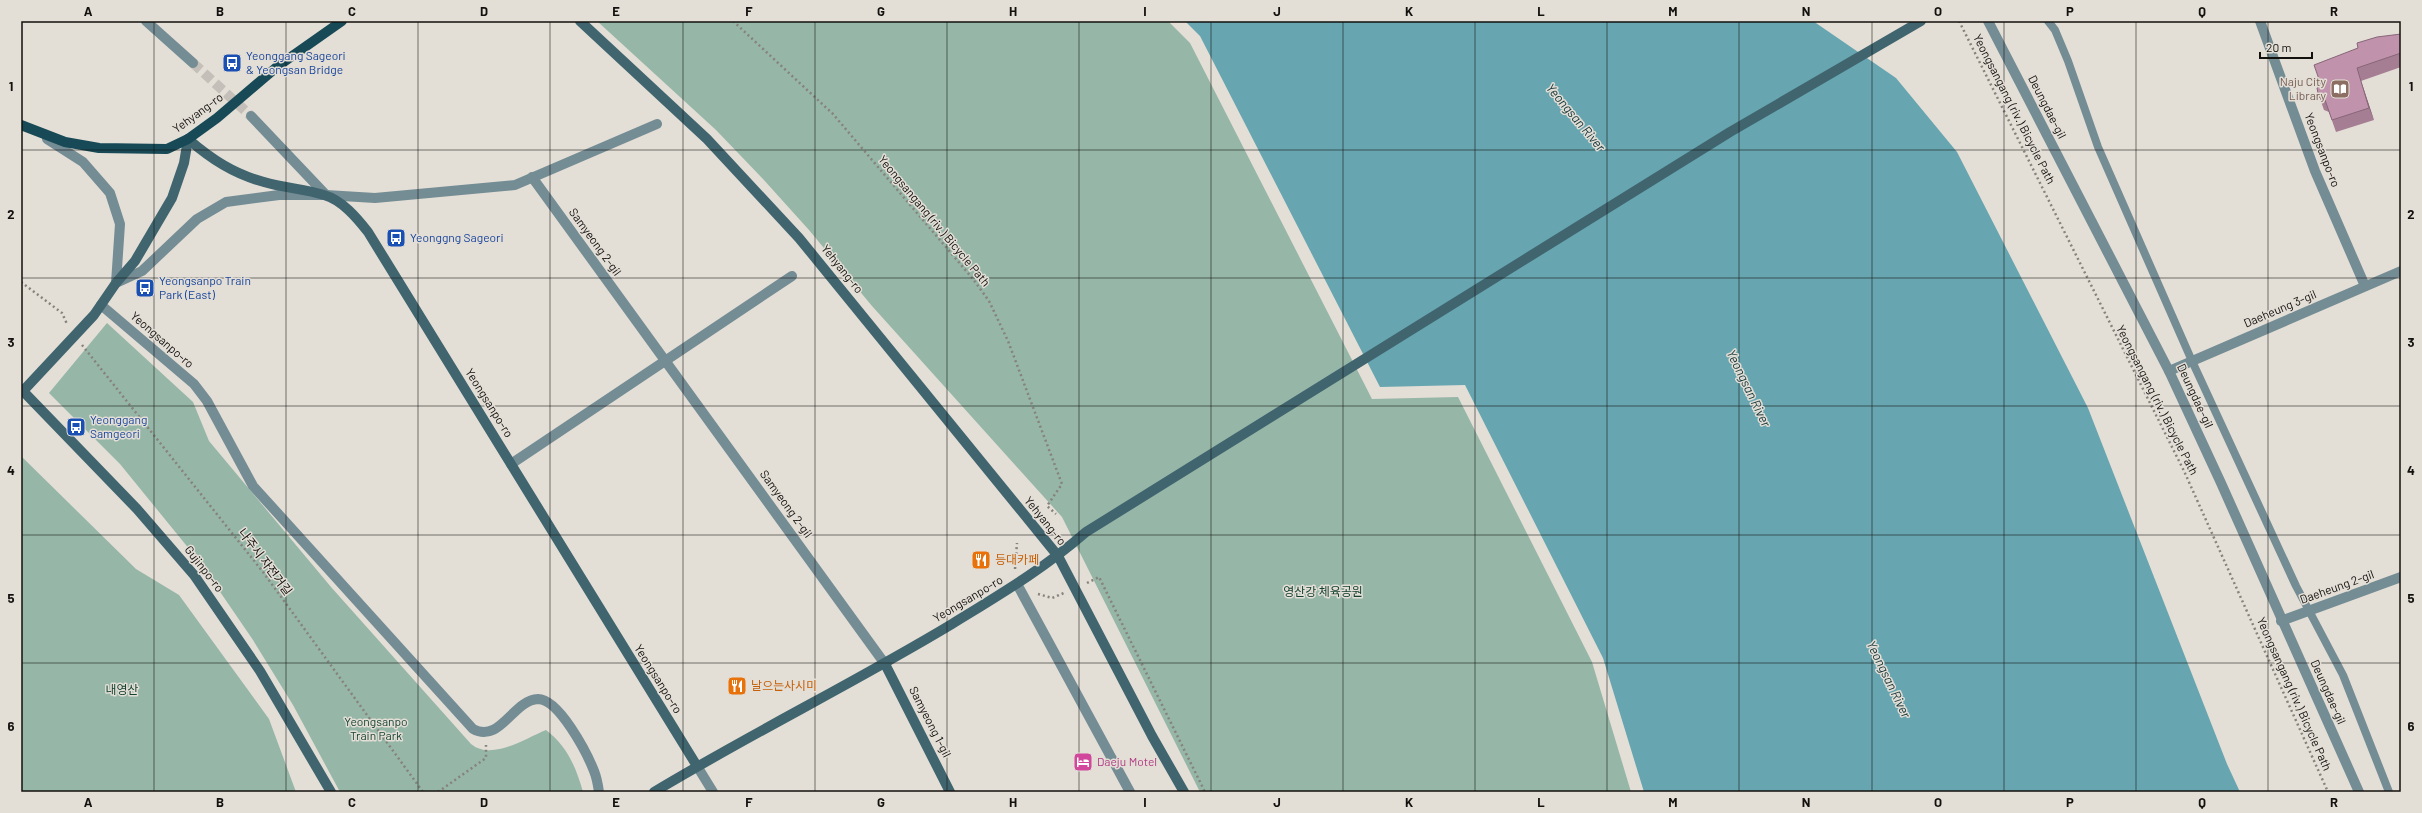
<svg xmlns="http://www.w3.org/2000/svg" width="2422" height="813" font-family="Barlow,'Noto Sans KR',sans-serif">
  <style>
    .green { fill: #96b6a7 }
    .water { fill: #67a6b0 }
    .lines { fill: none; stroke-linecap: round; stroke-linejoin: round }
    .street-tunnel { stroke: #c4bfb8; stroke-width: 10; stroke-dasharray: 10 5; stroke-linecap: butt }
    .path { stroke: #86827c; stroke-width: 2.5; stroke-dasharray: 2 3; stroke-linecap: butt }
    .lane { stroke: #748c94; stroke-width: 8 }
    .street { stroke: #748c94; stroke-width: 10 }
    .secondary { stroke: #40656f; stroke-width: 10 }
    .primary { stroke: #174956; stroke-width: 10 }
    .wall { fill: #a67e94 }
    .shaded-wall { fill: #876678 }
    .building { fill: #c192ac; stroke: #876678 }
    .grid { fill: none; stroke: #13110e; stroke-width: 1; stroke-opacity: 0.55 }
    .labels { text-anchor: middle; stroke-width: 3; stroke-linejoin: round; paint-order: stroke }
    .transit-label { font-size: 12px; fill: #164399; stroke: #e3ded6; text-anchor: start }
    .education-label { font-size: 12px; fill: #785e54; stroke: #e3ded6; text-anchor: end }
    .street-label { font-size: 12px; fill: #13110e; stroke: #e3ded6 }
    .food-label { font-size: 12px; fill: #c56008; stroke: #e3ded6; text-anchor: start }
    .park-label { font-size: 12px; fill: #154231; stroke: #e3ded6 }
    .hotel-label { font-size: 12px; fill: #b23c85; stroke: #e3ded6; text-anchor: start }
    .water-label { font-size: 13px; font-style: italic; fill: #16363a; stroke: #e3ded6 }
    .neatline { fill: none; stroke: #13110e; stroke-width: 1.5 }
    .grid-label { font-size: 13px; text-anchor: middle; font-weight: bold; fill: #13110e }
  </style>
  <rect width="100%" height="100%" fill="#e3ded6"/>
  <g class="green">
    <path d="M 597,21 L 1168,21 L 1190,43 L 1372,399 L 1458,397 L 1592,662 L 1631,792 L 1200,792 L 1062,517 L 872,306 L 809,230 L 763,179 L 716,130 Z"/>
    <path d="M 107,323 L 193,402 L 209,441 L 331,587 L 471,744 C 492,761 524,739 546,730 C 567,746 576,767 583,792 L 340,792 L 293,705 L 253,640 L 199,561 L 120,464 L 49,393 Z"/>
    <path d="M 21,456 L 136,569 L 179,595 L 269,719 L 296,792 L 21,792 Z"/>
  </g>
  <path class="water" d="M 1185,21 L 1813,21 L 1896,78 L 1957,152 L 2088,408 L 2227,764 L 2240,792 L 1644,792 L 1603,658 L 1465,385 L 1380,387 L 1200,36 Z"/>
  <g class="lines">
    <path class="street-tunnel" d="M 193,63 L 251,116"/>
    <g class="path">
      <path d="M 733,21 L 833,114 L 973,279 L 989,301 L 1008,341 L 1062,484 L 1047,506 L 1056,514"/>
      <path d="M 1959,21 L 2184,471 L 2328,792"/>
      <path d="M 21,282 L 62,313 L 67,324"/>
      <path d="M 82,345 L 263,572 L 423,792"/>
      <path d="M 1015,569 L 1017,543"/>
      <path d="M 1087,583 L 1099,577 L 1205,792"/>
      <path d="M 1038,594 L 1052,598 L 1064,593"/>
      <path d="M 438,792 L 486,758 L 486,745"/>
    </g>
    <path class="lane" d="M 2048,21 L 2055,30 L 2068,61 L 2098,147 L 2192,361 L 2296,586 L 2343,675 L 2389,792"/>
    <g class="street">
      <path d="M 146,21 L 193,63"/>
      <path d="M 1988,21 L 2169,371 L 2221,483 L 2359,792"/>
      <path d="M 2260,21 L 2315,171 L 2365,286"/>
      <path d="M 251,116 L 326,195"/>
      <path d="M 47,139 L 83,162 L 110,193 L 120,224 L 116,283 L 142,271 L 197,219 L 226,202 L 279,195 L 326,195 L 375,198 L 515,185 L 657,124"/>
      <path d="M 532,177 L 885,664"/>
      <path d="M 101,305 L 194,384 L 207,401 L 253,486 L 473,729 C 500,744 513,700 538,699 C 559,699 587,753 594,771 C 597,778 598,785 599,792"/>
      <path d="M 2169,371 L 2401,271"/>
      <path d="M 511,464 L 792,276"/>
      <path d="M 1017,584 L 1130,792"/>
      <path d="M 2281,621 L 2401,577"/>
      <path d="M 697,766 L 713,792"/>
    </g>
    <g class="secondary">
      <path d="M 580,21 L 707,139 L 799,238 L 1058,556 L 1152,736 L 1184,792"/>
      <path d="M 188,139 C 211,159 234,174 264,182 C 284,188 305,189 324,195 C 342,200 357,218 368,232 L 697,766"/>
      <path d="M 21,389 L 137,509 L 194,575 L 260,671 L 331,792"/>
      <path d="M 23,391 L 94,315 L 116,283 L 135,261 L 172,198 L 184,163 L 188,139"/>
      <path d="M 885,664 L 950,792"/>
      <path d="M 654,792 C 752,733 854,683 952,624 C 999,595 1045,568 1086,532 L 1730,132 L 1921,21"/>
    </g>
    <path class="primary" d="M 21,125 L 65,142 L 99,148 L 167,149 L 188,139 L 217,118 L 278,66 L 342,21"/>
  </g>
  <path class="wall" d="M 2401,34 L 2401,67 L 2361,81 L 2374,120 L 2336,132 L 2329,112 L 2324,110 L 2318,93 L 2321,85 L 2358,48 Z"/>
  <path class="shaded-wall" d="M 2357,68 L 2361,81 L 2374,120 L 2369,108 Z"/>
  <path class="building" d="M 2401,34 L 2401,53 L 2357,68 L 2369,108 L 2332,120 L 2325,100 L 2320,98 L 2318,93 L 2317,88 L 2321,85 L 2314,65 L 2358,48 L 2357,43 L 2377,37 Z"/>
  <path class="grid" d="M 154,21 L 154,792M 286,21 L 286,792M 418,21 L 418,792M 550,21 L 550,792M 683,21 L 683,792M 815,21 L 815,792M 947,21 L 947,792M 1079,21 L 1079,792M 1211,21 L 1211,792M 1343,21 L 1343,792M 1475,21 L 1475,792M 1607,21 L 1607,792M 1739,21 L 1739,792M 1872,21 L 1872,792M 2004,21 L 2004,792M 2136,21 L 2136,792M 2268,21 L 2268,792M 21,150 L 2401,150M 21,278 L 2401,278M 21,406 L 2401,406M 21,535 L 2401,535M 21,663 L 2401,663"/>
  <defs>
    <symbol id="bus-square" viewBox="-11 -11 22 22"><rect x="-9" y="-9" width="18" height="18" rx="4" fill="#1a4fb4" stroke="#e3ded6"/><path d="M-5-6H5V4H4V6H2V4H-2V6H-4V4H-5ZM-3.5-4V0h7V-4ZM-3.5 1.2v1.5H-2V1.2ZM2 1.2v1.5H3.5V1.2Z" fill="#fff"/></symbol>
    <symbol id="library-square" viewBox="-11 -11 22 22"><rect x="-9" y="-9" width="18" height="18" rx="4" fill="#8d6e63" stroke="#e3ded6"/><path d="M-6-4Q-3-5.5-.7-3.5V5Q-3 3-6 4ZM6-4Q3-5.5 .7-3.5V5Q3 3 6 4Z" fill="#fff"/></symbol>
    <symbol id="restaurant-square" viewBox="-11 -11 22 22"><rect x="-9" y="-9" width="18" height="18" rx="4" fill="#e8710a" stroke="#e3ded6"/><path d="M-5-6h1v4h1v-4h1v4h1v-4h1v5L-1.5 .5V6h-2V.5L-5-1ZM5-6V6H3V1.5H1.5Q1.5-4 5-6Z" fill="#fff"/></symbol>
    <symbol id="hotel-square" viewBox="-11 -11 22 22"><rect x="-9" y="-9" width="18" height="18" rx="4" fill="#d1479c" stroke="#e3ded6"/><path d="M-6-4.5h1.5V1H6V5H4.5V3h-9V5H-6ZM-4 0a1.8 1.8 0 1 1 3.6 0ZM.5 0V-2.5h3Q6-2.5 6 0Z" fill="#fff"/></symbol>
  </defs>
  <g fill-rule="evenodd">
    <use href="#bus-square" x="221" y="52" width="22" height="22"/>
    <use href="#library-square" x="2329" y="78" width="22" height="22"/>
    <use href="#bus-square" x="385" y="227" width="22" height="22"/>
    <use href="#bus-square" x="134" y="277" width="22" height="22"/>
    <use href="#bus-square" x="65" y="416" width="22" height="22"/>
    <use href="#restaurant-square" x="970" y="549" width="22" height="22"/>
    <use href="#restaurant-square" x="726" y="675" width="22" height="22"/>
    <use href="#hotel-square" x="1072" y="751" width="22" height="22"/>
  </g>
  <g class="labels">
    <g class="transit-label">
      <text x="246" y="60">Yeonggang Sageori<tspan x="246" dy="14">&amp; Yeongsan Bridge</tspan></text>
      <text x="410" y="242">Yeonggng Sageori</text>
      <text x="159" y="285">Yeongsanpo Train<tspan x="159" dy="14">Park (East)</tspan></text>
      <text x="90" y="424">Yeonggang<tspan x="90" dy="14">Samgeori</tspan></text>
    </g>
    <g class="education-label">
      <text x="2326" y="86">Naju City<tspan x="2326" dy="14">Library</tspan></text>
    </g>
    <g class="street-label">
      <text transform="translate(2047 107) rotate(63)" y="4">Deungdae-gil</text>
      <text transform="translate(2014 109) rotate(63)" y="4">Yeongsangang (riv.) Bicycle Path</text>
      <text transform="translate(198 113) rotate(-36)" y="4">Yehyang-ro</text>
      <text transform="translate(2322 150) rotate(69)" y="4">Yeongsanpo-ro</text>
      <text transform="translate(934 221) rotate(50)" y="4">Yeongsangang (riv.) Bicycle Path</text>
      <text transform="translate(595 242) rotate(54)" y="4">Samyeong 2-gil</text>
      <text transform="translate(842 269) rotate(51)" y="4">Yehyang-ro</text>
      <text transform="translate(2280 309) rotate(-23)" y="4">Daeheung 3-gil</text>
      <text transform="translate(162 340) rotate(41)" y="4">Yeongsanpo-ro</text>
      <text transform="translate(2195 396) rotate(65)" y="4">Deungdae-gil</text>
      <text transform="translate(2157 400) rotate(63)" y="4">Yeongsangang (riv.) Bicycle Path</text>
      <text transform="translate(489 403) rotate(58)" y="4">Yeongsanpo-ro</text>
      <text transform="translate(786 504) rotate(54)" y="4">Samyeong 2-gil</text>
      <text transform="translate(1045 521) rotate(51)" y="4">Yehyang-ro</text>
      <text transform="translate(265 562) rotate(53)" y="4">나주시 자전거길</text>
      <text transform="translate(204 569) rotate(52)" y="4">Gujinpo-ro</text>
      <text transform="translate(2337 587) rotate(-20)" y="4">Daeheung 2-gil</text>
      <text transform="translate(968 599) rotate(-31)" y="4">Yeongsanpo-ro</text>
      <text transform="translate(658 679) rotate(58)" y="4">Yeongsanpo-ro</text>
      <text transform="translate(2328 692) rotate(66)" y="4">Deungdae-gil</text>
      <text transform="translate(2294 694) rotate(66)" y="4">Yeongsangang (riv.) Bicycle Path</text>
      <text transform="translate(930 722) rotate(63)" y="4">Samyeong 1-gil</text>
    </g>
    <g class="food-label">
      <text x="995" y="564">등대카페</text>
      <text x="751" y="690">날으는사시미</text>
    </g>
    <g class="park-label">
      <text x="1323" y="596">영산강 체육공원</text>
      <text x="122" y="694">내영산</text>
      <text x="376" y="726">Yeongsanpo<tspan x="376" dy="14">Train Park</tspan></text>
    </g>
    <g class="hotel-label">
      <text x="1097" y="766">Daeju Motel</text>
    </g>
    <g class="water-label">
      <text transform="translate(1576 117) rotate(50)" y="5">Yeongsan River</text>
      <text transform="translate(1749 388) rotate(64)" y="5">Yeongsan River</text>
      <text transform="translate(1889 679) rotate(64)" y="5">Yeongsan River</text>
    </g>
  </g>
  <rect width="2422" height="813" fill="none" stroke="#e3ded6" stroke-width="44"/>
  <path d="M2260 52v6h52v-6" fill="none" stroke="#13110e" stroke-width="2"/>
  <text x="2266" y="52" font-size="12" fill="#13110e" stroke="#e3ded6" stroke-width="3" paint-order="stroke">20 m</text>
  <rect x="22" y="22" width="2378" height="769" class="neatline"/>
  <g class="grid-label">
    <text x="88" y="16">A</text>
    <text x="220" y="16">B</text>
    <text x="352" y="16">C</text>
    <text x="484" y="16">D</text>
    <text x="616" y="16">E</text>
    <text x="749" y="16">F</text>
    <text x="881" y="16">G</text>
    <text x="1013" y="16">H</text>
    <text x="1145" y="16">I</text>
    <text x="1277" y="16">J</text>
    <text x="1409" y="16">K</text>
    <text x="1541" y="16">L</text>
    <text x="1673" y="16">M</text>
    <text x="1806" y="16">N</text>
    <text x="1938" y="16">O</text>
    <text x="2070" y="16">P</text>
    <text x="2202" y="16">Q</text>
    <text x="2334" y="16">R</text>
    <text x="11" y="91">1</text>
    <text x="2411" y="91">1</text>
    <text x="11" y="219">2</text>
    <text x="2411" y="219">2</text>
    <text x="11" y="347">3</text>
    <text x="2411" y="347">3</text>
    <text x="11" y="475">4</text>
    <text x="2411" y="475">4</text>
    <text x="11" y="603">5</text>
    <text x="2411" y="603">5</text>
    <text x="11" y="731">6</text>
    <text x="2411" y="731">6</text>
    <text x="88" y="807">A</text>
    <text x="220" y="807">B</text>
    <text x="352" y="807">C</text>
    <text x="484" y="807">D</text>
    <text x="616" y="807">E</text>
    <text x="749" y="807">F</text>
    <text x="881" y="807">G</text>
    <text x="1013" y="807">H</text>
    <text x="1145" y="807">I</text>
    <text x="1277" y="807">J</text>
    <text x="1409" y="807">K</text>
    <text x="1541" y="807">L</text>
    <text x="1673" y="807">M</text>
    <text x="1806" y="807">N</text>
    <text x="1938" y="807">O</text>
    <text x="2070" y="807">P</text>
    <text x="2202" y="807">Q</text>
    <text x="2334" y="807">R</text>
  </g>
</svg>
